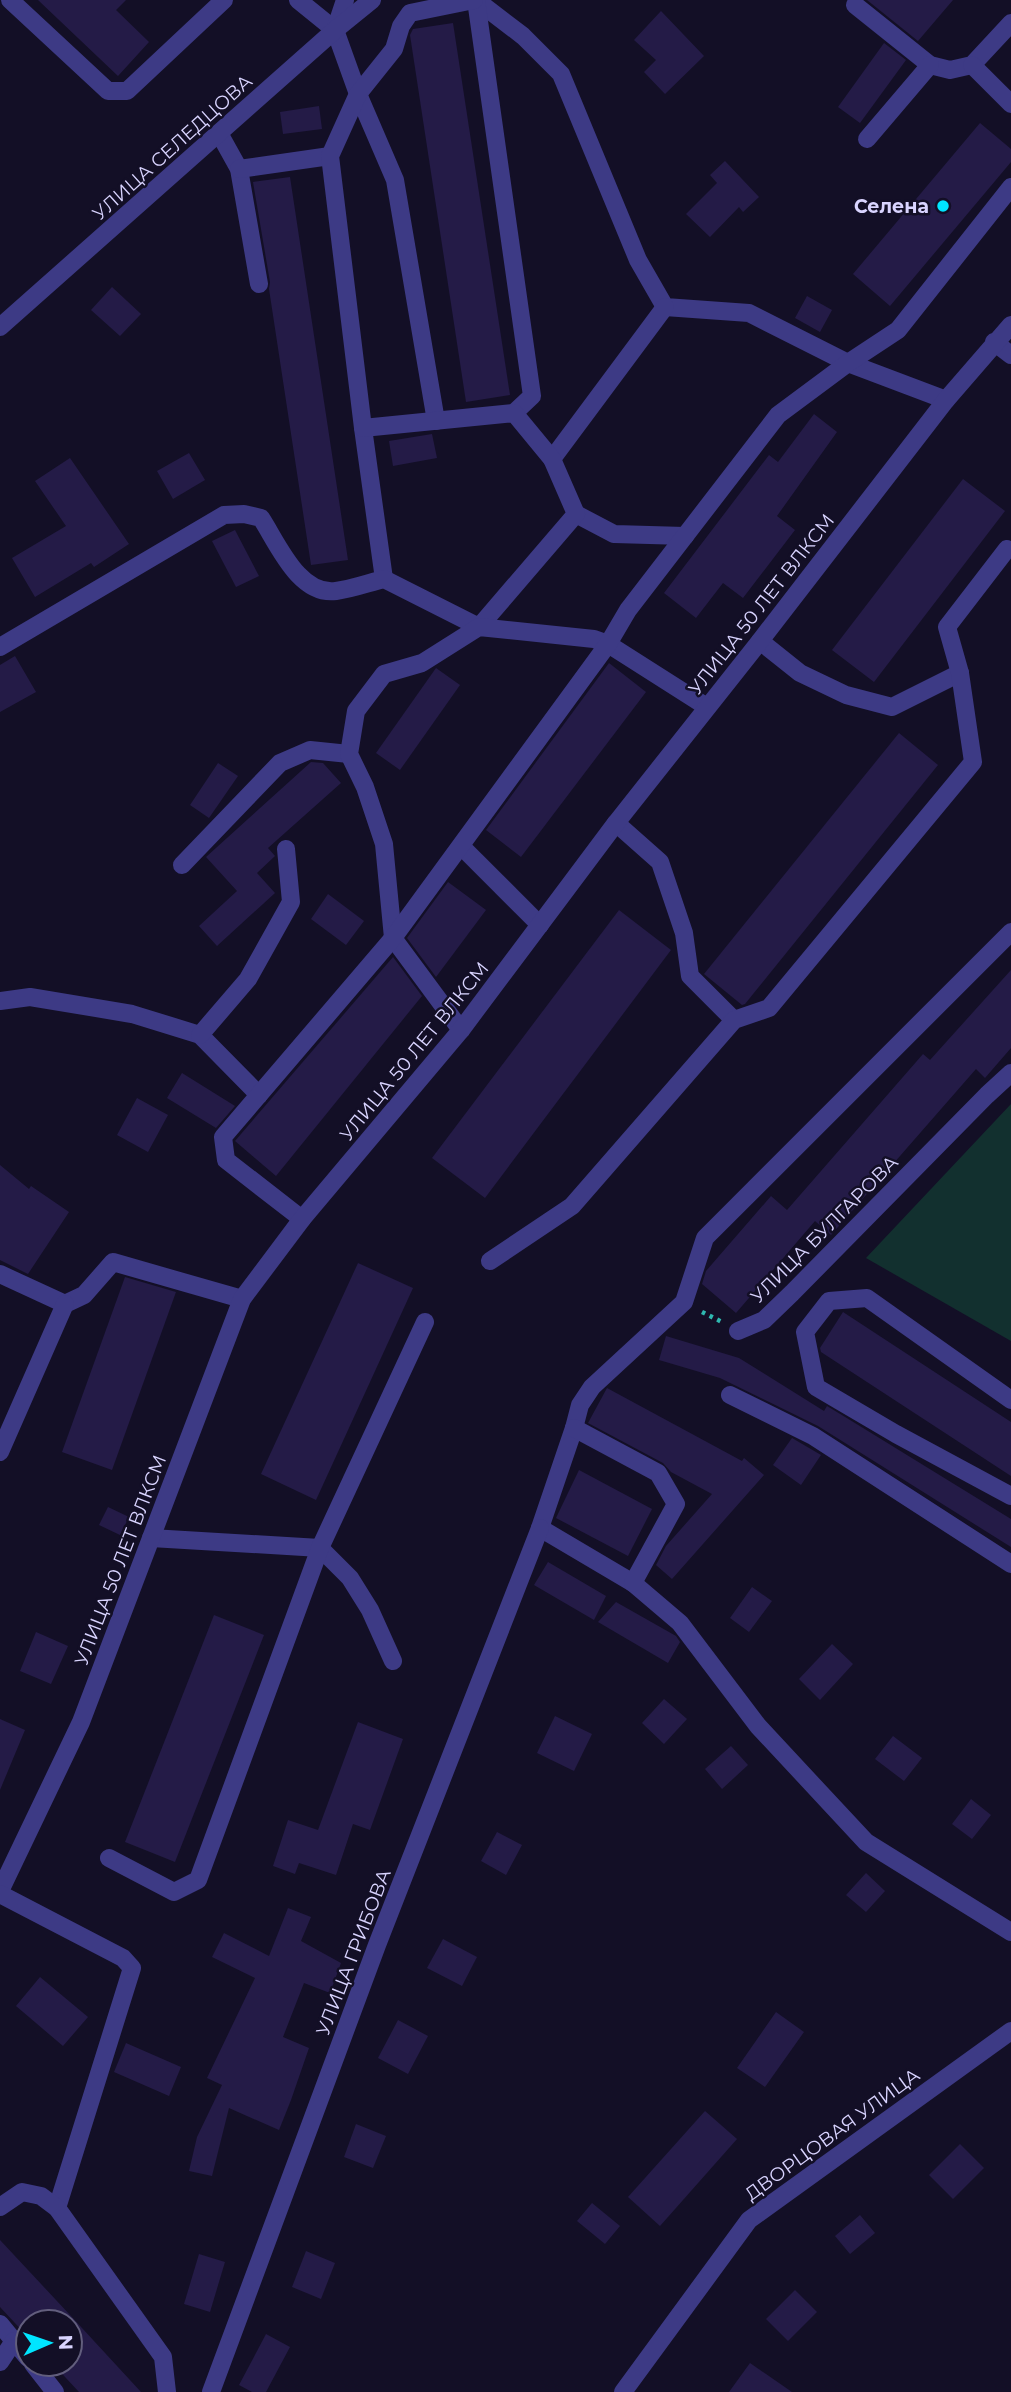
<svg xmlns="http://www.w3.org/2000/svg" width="1011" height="2392" font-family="Montserrat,sans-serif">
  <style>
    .green { fill: #12302f }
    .building { fill: #241b47 }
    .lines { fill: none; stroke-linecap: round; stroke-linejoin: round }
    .path { stroke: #2fb8b0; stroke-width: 4.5; stroke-dasharray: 3.5 5; stroke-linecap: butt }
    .minor { stroke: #3d3a85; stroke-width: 18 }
    .poi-dot { fill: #00e5ff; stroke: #130f26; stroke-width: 2.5 }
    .labels { text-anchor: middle; stroke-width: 5; stroke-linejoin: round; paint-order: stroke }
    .street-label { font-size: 19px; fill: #d9d4ff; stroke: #130f26 }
    .poi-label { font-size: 19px; font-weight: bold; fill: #d9d4ff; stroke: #130f26; text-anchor: end }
  </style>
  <rect width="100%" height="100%" fill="#130f26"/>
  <path class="green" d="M 1011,1104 L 1011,1341 L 866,1258 Z"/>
  <g class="building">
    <path d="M 38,0 L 126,0 L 116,10 L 149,42 L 118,76 Z"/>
    <path d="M 867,0 L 953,0 L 918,41 Z"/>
    <path d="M 661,11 L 704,56 L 665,94 L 644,72 L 656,60 L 634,40 Z"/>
    <path d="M 453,23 L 510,395 L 466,402 L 410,35 L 413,29 Z"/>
    <path d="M 884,43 L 906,60 L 860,123 L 838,107 Z"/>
    <path d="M 319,106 L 322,129 L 283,134 L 280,112 Z"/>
    <path d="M 980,123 L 1011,149 L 1011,162 L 890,306 L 853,274 Z"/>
    <path d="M 725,161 L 759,197 L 743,212 L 739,207 L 710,237 L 686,214 L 717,183 L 710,175 Z"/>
    <path d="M 290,177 L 348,560 L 311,565 L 269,289 L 270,282 L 253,182 Z"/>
    <path d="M 112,287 L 141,314 L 120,336 L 91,310 Z"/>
    <path d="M 807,296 L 832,310 L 820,332 L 795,318 Z"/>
    <path d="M 814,414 L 837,432 L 777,516 L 795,530 L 743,598 L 723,583 L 696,618 L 664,593 L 769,455 L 778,462 Z"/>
    <path d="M 432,434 L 437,458 L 393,466 L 389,441 Z"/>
    <path d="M 189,453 L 205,480 L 173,499 L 157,471 Z"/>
    <path d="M 70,458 L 129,544 L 94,567 L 91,563 L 35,597 L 12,558 L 66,526 L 35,481 Z"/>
    <path d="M 963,479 L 1005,511 L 874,682 L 832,650 Z"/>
    <path d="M 235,530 L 259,576 L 236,587 L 212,541 Z"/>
    <path d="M 15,656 L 36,692 L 0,712 L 0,665 Z"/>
    <path d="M 609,663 L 646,692 L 521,857 L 486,830 Z"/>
    <path d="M 436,668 L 460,685 L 400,770 L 376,753 Z"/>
    <path d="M 899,733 L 938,765 L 745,1004 L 742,1005 L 704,974 Z"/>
    <path d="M 311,762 L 323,763 L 341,783 L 268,848 L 275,856 L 257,873 L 275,893 L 217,946 L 199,926 L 237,891 L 206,857 Z"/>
    <path d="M 218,763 L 238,776 L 209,818 L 190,805 Z"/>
    <path d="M 448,882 L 486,910 L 436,977 L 407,938 Z"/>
    <path d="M 328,894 L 364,921 L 346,945 L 311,919 Z"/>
    <path d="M 619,910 L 671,950 L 485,1198 L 432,1158 Z"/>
    <path d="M 393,957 L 422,996 L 276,1176 L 235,1141 Z"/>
    <path d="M 1011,970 L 1011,1048 L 985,1078 L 976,1069 L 831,1235 L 815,1221 L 736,1313 L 702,1284 L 706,1271 L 771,1196 L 787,1210 L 923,1054 L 930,1060 Z"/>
    <path d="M 182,1073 L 235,1106 L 216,1128 L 167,1098 Z"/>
    <path d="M 137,1098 L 168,1115 L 148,1152 L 117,1135 Z"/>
    <path d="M 0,1165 L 29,1189 L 31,1186 L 69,1212 L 28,1274 L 0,1260 Z"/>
    <path d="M 358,1263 L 413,1288 L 316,1500 L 261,1474 Z"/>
    <path d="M 125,1277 L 176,1292 L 112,1470 L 62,1452 Z"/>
    <path d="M 843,1312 L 1011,1422 L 1011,1476 L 821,1352 L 820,1348 Z"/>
    <path d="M 666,1336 L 739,1358 L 824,1411 L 827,1406 L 850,1420 L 1011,1519 L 1011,1547 L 818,1426 L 720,1378 L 659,1360 Z"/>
    <path d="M 607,1388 L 742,1461 L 744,1458 L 764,1475 L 672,1579 L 656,1565 L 666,1546 L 712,1494 L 671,1472 L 663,1463 L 588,1423 Z"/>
    <path d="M 792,1438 L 821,1455 L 801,1485 L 773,1465 Z"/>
    <path d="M 579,1470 L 652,1509 L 628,1556 L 556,1518 Z"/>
    <path d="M 108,1507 L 129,1517 L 120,1535 L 99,1525 Z"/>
    <path d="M 548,1562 L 606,1596 L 594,1620 L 534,1585 Z"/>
    <path d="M 752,1587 L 772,1601 L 749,1632 L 730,1618 Z"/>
    <path d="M 616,1602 L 676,1636 L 680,1642 L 668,1663 L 598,1622 Z"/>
    <path d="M 214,1615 L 264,1635 L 175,1862 L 125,1842 Z"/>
    <path d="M 36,1632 L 68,1646 L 51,1684 L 20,1671 Z"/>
    <path d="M 832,1644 L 853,1664 L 820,1700 L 799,1679 Z"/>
    <path d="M 664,1699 L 687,1719 L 664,1744 L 642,1723 Z"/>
    <path d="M 555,1716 L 592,1734 L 574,1771 L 537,1753 Z"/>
    <path d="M 0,1719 L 25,1730 L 0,1790 Z"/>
    <path d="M 358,1722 L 403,1739 L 370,1830 L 353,1824 L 336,1875 L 299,1863 L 295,1874 L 273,1866 L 288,1820 L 318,1830 Z"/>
    <path d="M 893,1736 L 922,1758 L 904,1781 L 875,1759 Z"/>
    <path d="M 731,1746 L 748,1765 L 722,1789 L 705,1769 Z"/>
    <path d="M 971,1799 L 991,1815 L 972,1839 L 952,1824 Z"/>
    <path d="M 497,1832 L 522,1845 L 506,1875 L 481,1861 Z"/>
    <path d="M 866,1873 L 885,1891 L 866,1912 L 846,1895 Z"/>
    <path d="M 288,1908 L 311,1917 L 301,1941 L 341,1963 L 330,1993 L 304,1983 L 283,2037 L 309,2048 L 291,2100 L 279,2130 L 229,2108 L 212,2176 L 189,2171 L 197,2137 L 222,2085 L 207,2078 L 255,1978 L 212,1957 L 224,1933 L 269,1956 Z"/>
    <path d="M 443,1939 L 477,1957 L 462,1986 L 427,1968 Z"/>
    <path d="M 40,1977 L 88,2017 L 63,2046 L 16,2006 Z"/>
    <path d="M 776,2012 L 804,2032 L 765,2087 L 737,2068 Z"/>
    <path d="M 398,2020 L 428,2036 L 408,2074 L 378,2058 Z"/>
    <path d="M 126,2043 L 181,2067 L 169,2096 L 114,2072 Z"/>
    <path d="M 705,2111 L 737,2139 L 660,2226 L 628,2197 Z"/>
    <path d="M 356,2124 L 386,2136 L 373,2168 L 344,2157 Z"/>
    <path d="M 960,2144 L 984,2168 L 953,2199 L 929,2175 Z"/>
    <path d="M 592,2203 L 620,2226 L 605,2244 L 577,2221 Z"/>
    <path d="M 860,2215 L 875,2233 L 850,2254 L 835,2236 Z"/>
    <path d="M 0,2240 L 70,2315 L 141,2392 L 79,2392 L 53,2364 L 70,2364 L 70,2322 L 28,2322 L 28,2337 L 0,2307 Z"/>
    <path d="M 306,2251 L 335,2263 L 321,2299 L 292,2287 Z"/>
    <path d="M 199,2254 L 225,2262 L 210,2312 L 184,2304 Z"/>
    <path d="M 795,2290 L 817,2312 L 788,2341 L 766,2319 Z"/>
    <path d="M 266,2334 L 290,2347 L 266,2392 L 252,2392 L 239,2385 Z"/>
    <path d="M 750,2363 L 792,2392 L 729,2392 Z"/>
  </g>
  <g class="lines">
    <path class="path" d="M 702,1312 L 722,1322"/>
    <g class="minor">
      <path d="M 10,0 L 108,91 L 127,91 L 224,0"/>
      <path d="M 298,0 L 335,30 L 358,94 L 395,180 L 436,421"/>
      <path d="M 476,0 L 523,36 L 561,74 L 638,260 L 665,307 L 749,313 L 848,363 L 946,400"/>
      <path d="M 476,0 L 532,396 L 514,413"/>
      <path d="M 855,5 L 930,65 L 950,70 L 972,65 L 1011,23"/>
      <path d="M 335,30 L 345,0"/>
      <path d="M 972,65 L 1011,104"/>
      <path d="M 219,133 L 239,169 L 259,284"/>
      <path d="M 867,139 L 930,65"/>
      <path d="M 239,169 L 330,156"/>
      <path d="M 0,327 L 335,30 L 372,0"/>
      <path d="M 994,342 L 1011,355"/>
      <path d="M 363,428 L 384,579"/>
      <path d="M 552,459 L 665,307"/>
      <path d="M 576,514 L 614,534 L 685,536"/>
      <path d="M 760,641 L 800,673 L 846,695 L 892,707 L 960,673"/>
      <path d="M 0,647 L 224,515 L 244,514 L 261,518 C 278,544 299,596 336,591 C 352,589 368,583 384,579 L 479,627 L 576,514 L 552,459 L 514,413 L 363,428 L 330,156 L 358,94 L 394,49 L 401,26 L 410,13 L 474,0"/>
      <path d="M 616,823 L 660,862 L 684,933 L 690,976 L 734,1020"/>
      <path d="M 461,846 L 540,925"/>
      <path d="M 182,865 L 280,763 L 310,750 L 349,754"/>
      <path d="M 1011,932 L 705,1238 L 684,1302 L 592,1387 L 580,1405 L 574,1428 L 540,1528 L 633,1583 L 680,1623 L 758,1726 L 866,1842 L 1011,1932"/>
      <path d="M 0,1001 L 30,997 L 132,1014 L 200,1035 L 259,1095"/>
      <path d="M 461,1030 L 393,938 L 384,844 L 365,787 L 349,754 L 356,711 L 384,674 L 422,663 L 479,627 L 594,639 L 608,644 L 707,707"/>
      <path d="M 200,1035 L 248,979 L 291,902 L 286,849"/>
      <path d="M 302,1219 L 226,1160 L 223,1137 L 393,938 L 608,644 L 628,610 L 778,415 L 848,363 L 898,330 L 1011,187"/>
      <path d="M 490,1261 L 572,1206 L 734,1020 L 769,1008 L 973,762 L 960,673 L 947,627 L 1007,549"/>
      <path d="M 0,1274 L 65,1304 L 84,1295 L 113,1262 L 242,1299"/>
      <path d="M 738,1331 L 764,1320 L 792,1293 L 987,1095 L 1011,1073"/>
      <path d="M 730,1395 L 813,1436 L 1011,1564"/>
      <path d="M 1011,1400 L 867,1298 L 829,1301 L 805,1332 L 816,1387 L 896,1434 L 1011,1496"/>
      <path d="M 574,1428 L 658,1473 L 676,1504 L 633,1583"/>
      <path d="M 0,1452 L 65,1304"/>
      <path d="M 151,1538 L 320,1548 L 350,1578 L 370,1610 L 393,1661"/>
      <path d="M 109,1858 L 174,1892 L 198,1880 L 320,1548 L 425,1322"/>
      <path d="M 0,1891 L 81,1722 L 242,1299 L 302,1219 L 461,1030 L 616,823 L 760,641 L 946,400 L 1011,325"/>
      <path d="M 0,1894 L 123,1958 L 132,1968 L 57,2208"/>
      <path d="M 0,2207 L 22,2192 L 41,2196 L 57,2208 L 163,2357 L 167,2392"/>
      <path d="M 0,2324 L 28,2358"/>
      <path d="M 0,2362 L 14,2341"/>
      <path d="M 33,2364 L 55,2392"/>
      <path d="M 211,2392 L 377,1945 L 540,1528"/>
      <path d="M 623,2392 L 749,2220 L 1011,2031"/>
    </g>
  </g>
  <circle class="poi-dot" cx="943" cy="206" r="7"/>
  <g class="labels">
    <g class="street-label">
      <text transform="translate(172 147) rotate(-42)" y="7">УЛИЦА СЕЛЕДЦОВА</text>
      <text transform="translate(761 604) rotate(-52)" y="7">УЛИЦА 50 ЛЕТ ВЛКСМ</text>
      <text transform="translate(414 1051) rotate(-51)" y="7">УЛИЦА 50 ЛЕТ ВЛКСМ</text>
      <text transform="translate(824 1229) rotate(-45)" y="7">УЛИЦА БУЛГАРОВА</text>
      <text transform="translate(120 1560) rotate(-69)" y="7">УЛИЦА 50 ЛЕТ ВЛКСМ</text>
      <text transform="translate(353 1952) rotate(-69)" y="7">УЛИЦА ГРИБОВА</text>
      <text transform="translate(832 2134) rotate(-36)" y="7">ДВОРЦОВАЯ УЛИЦА</text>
    </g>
    <g class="poi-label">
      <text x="929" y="213">Селена</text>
    </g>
  </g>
  <g transform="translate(49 2343) rotate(88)"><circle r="33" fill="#130f26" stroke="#625e7d" stroke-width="2"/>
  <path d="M0-5L12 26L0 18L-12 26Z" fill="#00e5ff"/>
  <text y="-10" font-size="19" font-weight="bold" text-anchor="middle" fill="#d9d4ff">N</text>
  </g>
</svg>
